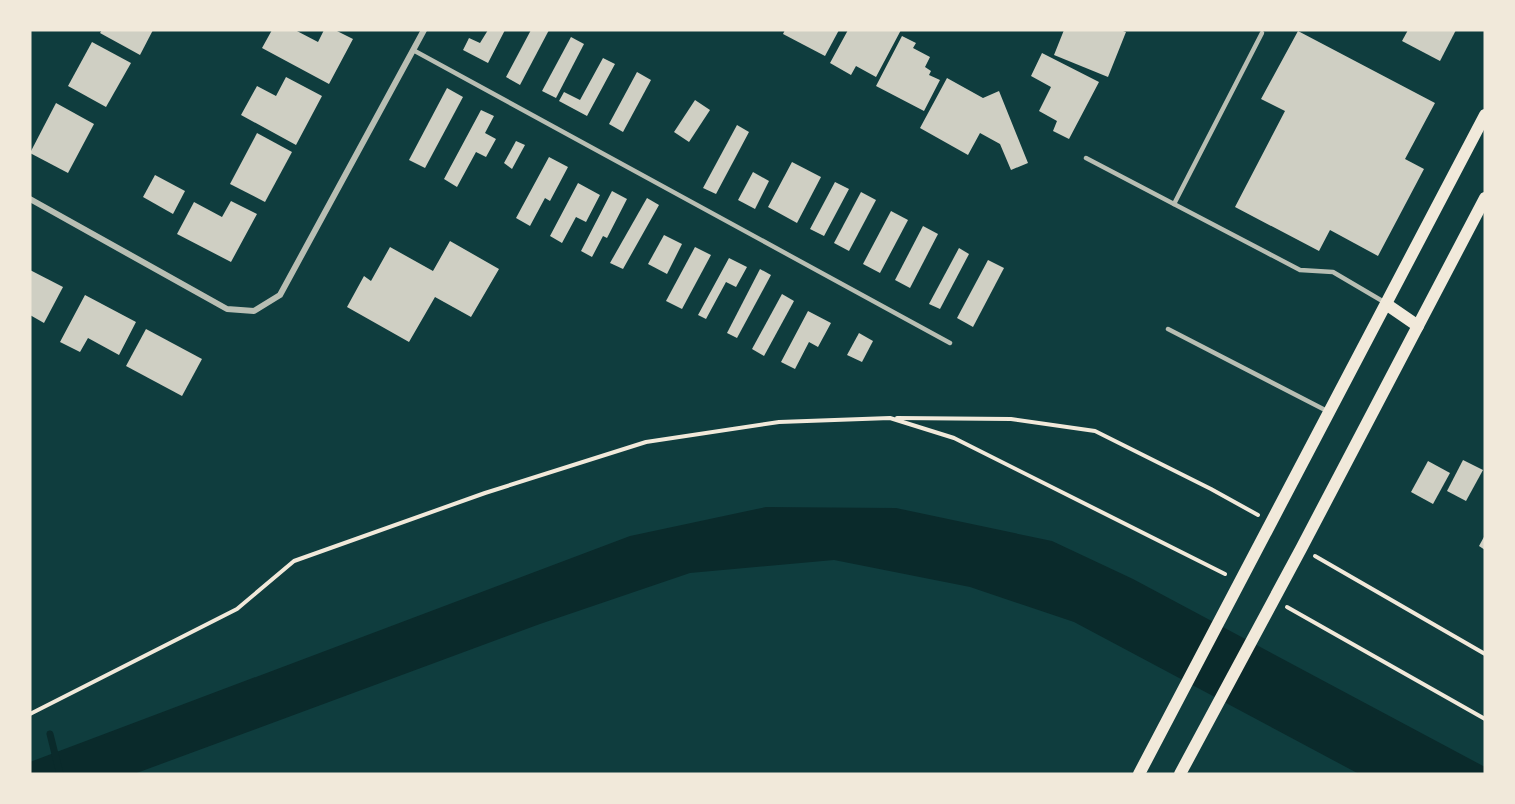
<svg xmlns="http://www.w3.org/2000/svg" width="1515" height="804" font-family="'PT Sans Narrow',sans-serif">
  <style>
    .water { fill: #0a2a2b }
    .lines { fill: none; stroke-linecap: round; stroke-linejoin: round }
    .stream { stroke: #0a2a2b; stroke-width: 7 }
    .building { fill: #cfcfc3 }
    .path { stroke: #f1e9da; stroke-width: 4 }
    .service { stroke: #b8beb3; stroke-width: 4.5 }
    .minor { stroke: #b8beb3; stroke-width: 6 }
    .secondary { stroke: #f1e9da; stroke-width: 12 }
  </style>
  <rect width="100%" height="100%" fill="#0f3d3e"/>
  <path class="water" d="M 766,507 L 896,508 L 1052,541 L 1133,579 L 1485,767 L 1485,774 L 1359,774 L 1074,622 L 970,587 L 834,560 L 690,573 L 540,624 L 134,774 L 30,774 L 30,762 L 630,536 Z"/>
  <g class="lines">
    <path class="stream" d="M 50,734 L 60,774"/>
  </g>
  <g class="building">
    <path d="M 102,30 L 153,30 L 140,55 L 100,33 Z"/>
    <path d="M 272,30 L 295,30 L 318,42 L 324,30 L 335,30 L 353,39 L 329,84 L 262,48 Z"/>
    <path d="M 488,30 L 505,30 L 488,63 L 463,50 L 469,38 L 480,43 Z"/>
    <path d="M 531,30 L 549,30 L 520,85 L 506,77 Z"/>
    <path d="M 785,30 L 839,30 L 825,56 L 783,34 Z"/>
    <path d="M 848,30 L 901,30 L 876,77 L 856,66 L 851,75 L 830,63 Z"/>
    <path d="M 1064,30 L 1120,30 L 1126,32 L 1108,77 L 1054,55 Z"/>
    <path d="M 1408,30 L 1456,30 L 1440,61 L 1402,41 Z"/>
    <path d="M 1298,31 L 1435,103 L 1405,159 L 1424,169 L 1378,256 L 1330,230 L 1319,251 L 1235,207 L 1285,111 L 1261,99 Z"/>
    <path d="M 902,36 L 916,43 L 913,48 L 930,57 L 925,67 L 931,71 L 929,75 L 940,80 L 924,111 L 876,86 Z"/>
    <path d="M 571,37 L 584,44 L 556,98 L 542,91 Z"/>
    <path d="M 92,42 L 131,63 L 106,107 L 68,86 Z"/>
    <path d="M 1042,53 L 1099,82 L 1069,139 L 1053,131 L 1057,121 L 1039,111 L 1051,87 L 1031,76 Z"/>
    <path d="M 603,58 L 615,64 L 587,116 L 559,101 L 564,92 L 580,100 Z"/>
    <path d="M 637,72 L 651,80 L 623,132 L 609,124 Z"/>
    <path d="M 286,77 L 322,96 L 296,145 L 241,115 L 257,86 L 276,96 Z"/>
    <path d="M 947,78 L 983,98 L 999,91 L 1028,163 L 1011,170 L 1000,144 L 980,133 L 968,155 L 920,128 Z"/>
    <path d="M 447,88 L 463,97 L 425,168 L 409,160 Z"/>
    <path d="M 695,100 L 710,110 L 689,142 L 674,132 Z"/>
    <path d="M 56,103 L 94,124 L 68,173 L 30,153 Z"/>
    <path d="M 481,110 L 494,116 L 485,133 L 496,139 L 486,157 L 476,152 L 457,187 L 444,179 Z"/>
    <path d="M 737,125 L 749,132 L 716,194 L 703,188 Z"/>
    <path d="M 257,133 L 292,152 L 265,202 L 230,184 Z"/>
    <path d="M 516,141 L 525,145 L 512,169 L 504,163 Z"/>
    <path d="M 549,157 L 568,167 L 550,201 L 545,198 L 530,226 L 516,218 Z"/>
    <path d="M 792,162 L 821,177 L 797,223 L 768,207 Z"/>
    <path d="M 753,172 L 769,181 L 755,209 L 738,200 Z"/>
    <path d="M 155,175 L 185,191 L 173,214 L 143,197 Z"/>
    <path d="M 835,182 L 849,189 L 824,236 L 810,229 Z"/>
    <path d="M 578,183 L 600,195 L 586,222 L 576,217 L 562,243 L 550,236 Z"/>
    <path d="M 612,191 L 627,199 L 607,238 L 603,236 L 592,257 L 581,251 Z"/>
    <path d="M 861,192 L 876,200 L 849,251 L 834,243 Z"/>
    <path d="M 647,198 L 659,205 L 623,269 L 610,263 Z"/>
    <path d="M 231,201 L 257,214 L 231,262 L 177,234 L 194,202 L 222,217 Z"/>
    <path d="M 891,211 L 908,220 L 880,273 L 863,264 Z"/>
    <path d="M 923,226 L 938,234 L 910,288 L 895,280 Z"/>
    <path d="M 664,235 L 682,244 L 667,274 L 648,264 Z"/>
    <path d="M 450,241 L 499,269 L 471,317 L 435,297 L 409,342 L 347,307 L 364,276 L 371,281 L 390,247 L 433,271 Z"/>
    <path d="M 695,247 L 711,255 L 682,309 L 666,301 Z"/>
    <path d="M 959,248 L 969,254 L 940,309 L 929,304 Z"/>
    <path d="M 729,258 L 747,267 L 736,287 L 726,282 L 706,319 L 698,315 Z"/>
    <path d="M 988,260 L 1004,268 L 973,327 L 957,318 Z"/>
    <path d="M 760,269 L 771,275 L 737,338 L 727,333 Z"/>
    <path d="M 30,270 L 63,287 L 44,323 L 30,315 Z"/>
    <path d="M 782,294 L 794,301 L 764,356 L 752,349 Z"/>
    <path d="M 85,295 L 136,322 L 119,355 L 88,338 L 80,352 L 60,342 Z"/>
    <path d="M 808,311 L 831,323 L 818,347 L 809,342 L 795,369 L 781,362 Z"/>
    <path d="M 146,329 L 202,359 L 182,396 L 126,366 Z"/>
    <path d="M 859,333 L 873,341 L 862,362 L 847,355 Z"/>
    <path d="M 1463,460 L 1483,470 L 1466,501 L 1447,491 Z"/>
    <path d="M 1428,461 L 1450,473 L 1433,504 L 1411,492 Z"/>
    <path d="M 1485,535 L 1485,550 L 1479,546 Z"/>
  </g>
  <g class="lines">
    <g class="path">
      <path d="M 897,418 L 1011,419 L 1095,431 L 1211,489 L 1258,515"/>
      <path d="M 1315,556 L 1485,654"/>
      <path d="M 1287,607 L 1485,719"/>
      <path d="M 30,714 L 237,609 L 294,561 L 485,493 L 646,442 L 779,422 L 890,418 L 954,438 L 1225,574"/>
    </g>
    <g class="service">
      <path d="M 413,50 L 950,343"/>
      <path d="M 1086,158 L 1300,270 L 1333,272 L 1384,302"/>
      <path d="M 1174,204 L 1262,33"/>
      <path d="M 1168,329 L 1327,411"/>
    </g>
    <path class="minor" d="M 30,199 L 227,309 L 254,311 L 280,295 L 424,30"/>
    <g class="secondary">
      <path d="M 1386,304 L 1418,326"/>
      <path d="M 1139,774 L 1485,115"/>
      <path d="M 1180,774 L 1302,547 L 1485,198"/>
    </g>
  </g>
  <rect width="1515" height="804" fill="none" stroke="#f1e9da" stroke-width="63"/>
</svg>
